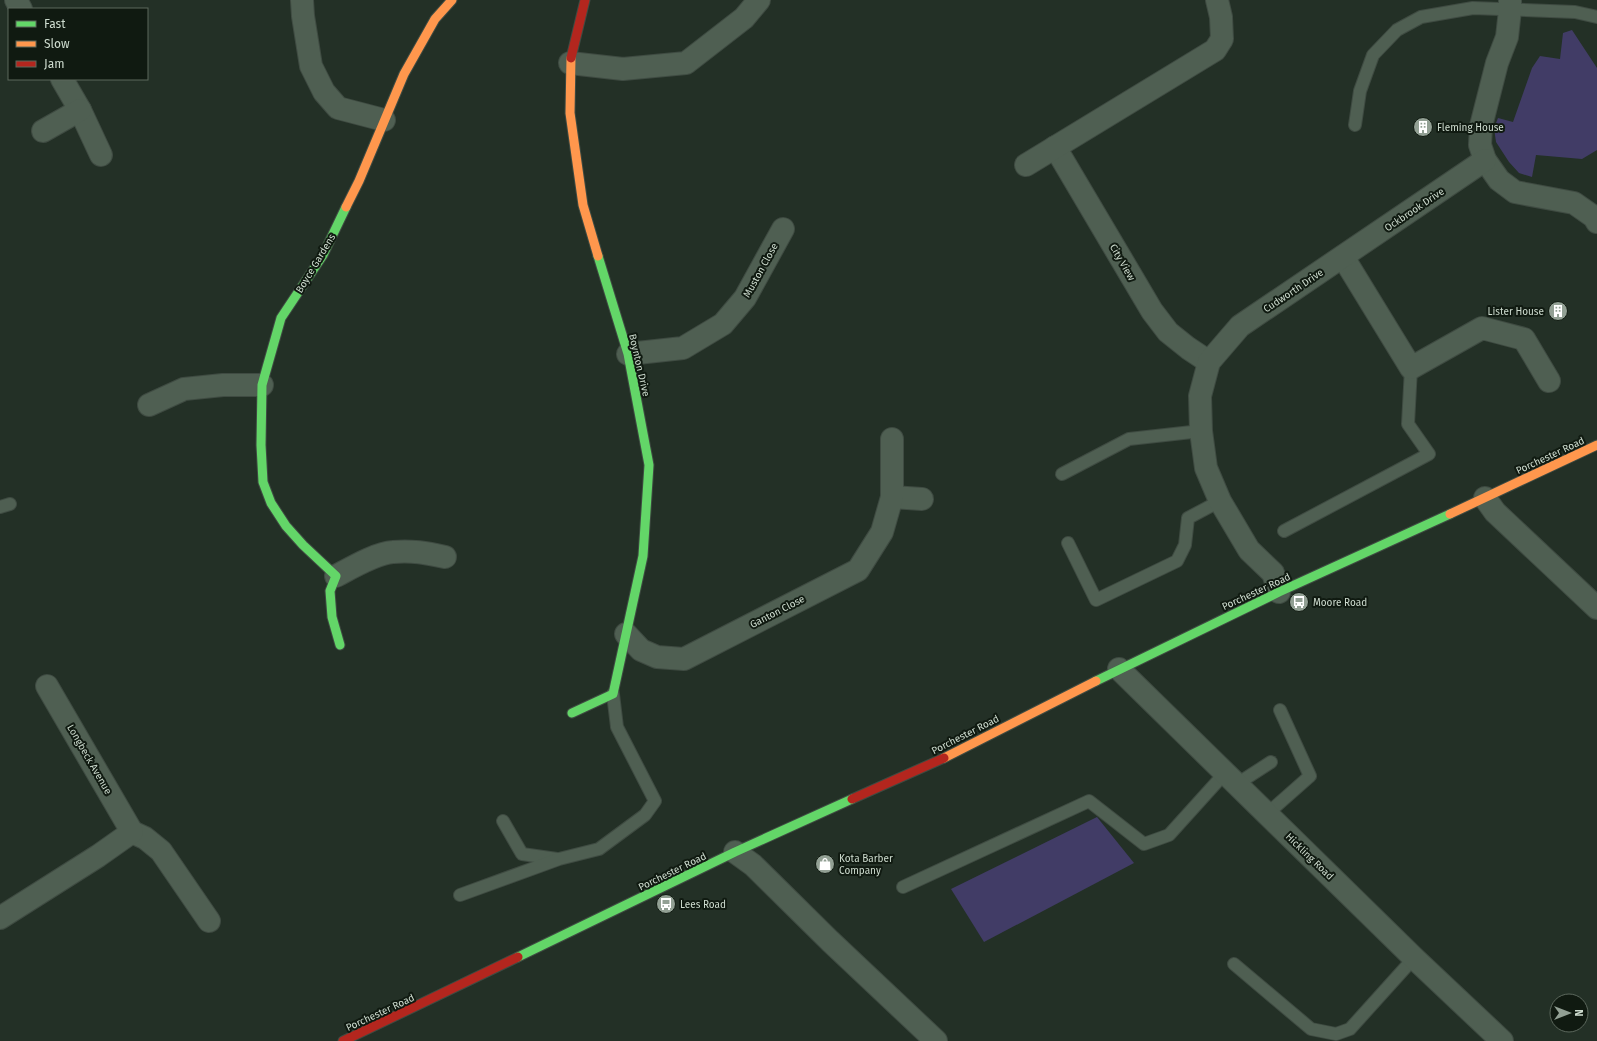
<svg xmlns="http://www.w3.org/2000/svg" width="1597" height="1041" font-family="'Fira Sans',sans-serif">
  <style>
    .green { fill: #413c66 }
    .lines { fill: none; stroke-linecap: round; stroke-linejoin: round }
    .lane-casing { stroke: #3f4b42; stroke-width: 14 }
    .street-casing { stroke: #3f4b42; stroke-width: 24 }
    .fast-casing { stroke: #3f4b42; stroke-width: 11 }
    .slow-casing { stroke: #3f4b42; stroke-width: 11 }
    .jam-casing { stroke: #3f4b42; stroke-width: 11 }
    .lane { stroke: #4f5f52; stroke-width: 12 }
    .street { stroke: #4f5f52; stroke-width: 22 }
    .fast { stroke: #63d668; stroke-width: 9 }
    .slow { stroke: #ff974d; stroke-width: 9 }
    .jam { stroke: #b3261e; stroke-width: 9 }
    .labels { text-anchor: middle; stroke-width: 4; stroke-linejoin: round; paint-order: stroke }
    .poi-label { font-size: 10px; fill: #cedccf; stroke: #101a11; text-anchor: start }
    .street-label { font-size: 10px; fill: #cedccf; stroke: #101a11 }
  </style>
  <rect width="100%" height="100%" fill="#233026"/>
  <g class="green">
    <path d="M 1572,30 L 1597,68 L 1597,150 L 1582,159 L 1536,155 L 1532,177 L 1519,173 L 1509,162 L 1496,142 L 1494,128 L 1498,118 L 1513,122 L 1532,68 L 1540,56 L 1560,59 L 1563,33 Z"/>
    <path d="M 1097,817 L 1134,863 L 984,942 L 951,889 Z"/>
  </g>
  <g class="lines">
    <defs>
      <g id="lane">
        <path d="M 1355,125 L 1360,91 L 1373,55 L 1397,30 L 1421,17 L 1473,8 L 1575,12 L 1597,17"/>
        <path d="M 1062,474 L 1129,439 L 1201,431"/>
        <path d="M 0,507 L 10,504"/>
        <path d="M 1284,531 L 1429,454 L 1408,424 L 1411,368"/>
        <path d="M 1068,543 L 1096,600 L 1177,561 L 1185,545 L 1188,518 L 1220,501"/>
        <path d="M 1237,784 L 1271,762"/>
        <path d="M 1267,814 L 1310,776 L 1280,710"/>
        <path d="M 503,821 L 522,854 L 557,859"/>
        <path d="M 903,887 L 1089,801 L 1144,844 L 1169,835 L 1225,773"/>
        <path d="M 460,895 L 559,859 L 599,849 L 645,815 L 655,801 L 617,727 L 613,694"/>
        <path d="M 1234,964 L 1311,1029 L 1336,1034 L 1350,1029 L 1414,958"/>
      </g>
      <g id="street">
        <path d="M 16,0 L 21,9"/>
        <path d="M 302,0 L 303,16 L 311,66 L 324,92 L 338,108 L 384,120"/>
        <path d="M 1510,0 L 1510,10 L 1507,37 L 1497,63 L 1481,126 L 1480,145 L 1485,160 L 1499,180 L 1515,192 L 1574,203 L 1594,217 L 1597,222"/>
        <path d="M 570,63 L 623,69 L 686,63 L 744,18 L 759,0"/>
        <path d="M 62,79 L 80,110 L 101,155"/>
        <path d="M 43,131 L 80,110"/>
        <path d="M 1055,147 L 1152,311 L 1168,332 L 1188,348 L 1209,362"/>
        <path d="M 1026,165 L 1215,50 L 1222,39 L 1221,17 L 1217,0"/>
        <path d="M 1343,257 L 1411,368 L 1482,328 L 1524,339 L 1549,381"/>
        <path d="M 628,354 L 683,348 L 723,324 L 745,298 L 783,229"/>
        <path d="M 149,405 L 184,389 L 223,385 L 262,385"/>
        <path d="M 892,497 L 922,499"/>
        <path d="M 1485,498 L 1495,512 L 1597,608"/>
        <path d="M 336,576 C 351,568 376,553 393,552 C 411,550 427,553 445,557"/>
        <path d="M 1279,592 L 1273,573 L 1249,550 L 1220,501 L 1206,468 L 1201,431 L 1200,396 L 1209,362 L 1240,326 L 1485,160"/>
        <path d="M 626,634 L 641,650 L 657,657 L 684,659 L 858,570 L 882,532 L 892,497 L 892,439"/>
        <path d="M 1119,669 L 1414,958 L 1502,1041"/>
        <path d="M 132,832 L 145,838 L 161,851 L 209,921"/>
        <path d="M 735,852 L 753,865 L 830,941 L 936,1041"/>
        <path d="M 0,918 L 98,856 L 132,832 L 47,686"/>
      </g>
      <g id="fast">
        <path d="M 340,645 L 332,617 L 330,591 L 336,576 L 303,545 L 286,526 L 271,503 L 263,482 L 261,445 L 262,385 L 281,318 L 323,255 L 346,207"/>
        <path d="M 1096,681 L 1279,592 L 1450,514"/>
        <path d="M 572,713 L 613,694 L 643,556 L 649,465 L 628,354 L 598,256"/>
        <path d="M 518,957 L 735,852 L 852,799"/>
      </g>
      <g id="slow">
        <path d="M 571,58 L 570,113 L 583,205 L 598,256"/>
        <path d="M 346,207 L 359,181 L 404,74 L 435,19 L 452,0"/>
        <path d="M 1450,514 L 1597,445"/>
        <path d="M 944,758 L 1096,681"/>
      </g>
      <g id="jam">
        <path d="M 571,58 L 585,0"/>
        <path d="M 852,799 L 944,758"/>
        <path d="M 343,1041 L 518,957"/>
      </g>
    </defs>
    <use href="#lane" class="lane-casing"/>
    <use href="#street" class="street-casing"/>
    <use href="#fast" class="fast-casing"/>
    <use href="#slow" class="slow-casing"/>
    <use href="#jam" class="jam-casing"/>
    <use href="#lane" class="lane"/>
    <use href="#street" class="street"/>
    <use href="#fast" class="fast"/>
    <use href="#slow" class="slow"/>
    <use href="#jam" class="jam"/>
  </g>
  <defs>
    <symbol id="building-disc" viewBox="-11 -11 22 22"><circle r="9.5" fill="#92a094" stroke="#101a11"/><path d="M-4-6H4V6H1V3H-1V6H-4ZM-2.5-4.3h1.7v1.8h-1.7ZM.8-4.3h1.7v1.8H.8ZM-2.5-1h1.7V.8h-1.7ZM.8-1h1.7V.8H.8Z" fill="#fff"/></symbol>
    <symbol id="bus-disc" viewBox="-11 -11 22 22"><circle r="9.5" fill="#92a094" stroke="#101a11"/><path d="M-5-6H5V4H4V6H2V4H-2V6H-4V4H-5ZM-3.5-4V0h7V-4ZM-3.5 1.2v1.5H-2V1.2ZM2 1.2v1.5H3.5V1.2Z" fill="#fff"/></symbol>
    <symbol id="shop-disc" viewBox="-11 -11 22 22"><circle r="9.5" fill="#92a094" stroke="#101a11"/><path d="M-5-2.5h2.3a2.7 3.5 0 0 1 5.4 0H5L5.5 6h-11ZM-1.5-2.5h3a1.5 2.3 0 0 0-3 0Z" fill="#fff"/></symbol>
  </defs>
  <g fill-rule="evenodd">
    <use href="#building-disc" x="1412" y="116" width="22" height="22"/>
    <use href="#building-disc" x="1547" y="300" width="22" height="22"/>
    <use href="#bus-disc" x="1288" y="591" width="22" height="22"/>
    <use href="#shop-disc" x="814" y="853" width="22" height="22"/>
    <use href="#bus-disc" x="655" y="893" width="22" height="22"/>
  </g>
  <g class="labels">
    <g class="poi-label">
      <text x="1437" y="131">Fleming House</text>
      <text x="1544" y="315" text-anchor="end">Lister House</text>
      <text x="1313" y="606">Moore Road</text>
      <text x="839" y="862">Kota Barber<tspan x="839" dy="12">Company</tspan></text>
      <text x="680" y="908">Lees Road</text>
    </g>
    <g class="street-label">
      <text transform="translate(1414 209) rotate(-34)" y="4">Ockbrook Drive</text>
      <text transform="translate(1123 262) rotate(60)" y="4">City View</text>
      <text transform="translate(315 263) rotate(-59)" y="4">Boyce Gardens</text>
      <text transform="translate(760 270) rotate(-61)" y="4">Muston Close</text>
      <text transform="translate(1293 290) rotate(-34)" y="4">Cudworth Drive</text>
      <text transform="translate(640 365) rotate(77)" y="4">Boynton Drive</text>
      <text transform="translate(1550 455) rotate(-25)" y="4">Porchester Road</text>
      <text transform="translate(1256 591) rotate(-25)" y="4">Porchester Road</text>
      <text transform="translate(777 611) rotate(-27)" y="4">Ganton Close</text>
      <text transform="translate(965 734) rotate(-27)" y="4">Porchester Road</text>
      <text transform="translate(90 759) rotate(60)" y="4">Longbeck Avenue</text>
      <text transform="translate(1310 856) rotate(44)" y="4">Hickling Road</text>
      <text transform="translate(672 871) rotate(-26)" y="4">Porchester Road</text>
      <text transform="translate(380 1012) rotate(-25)" y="4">Porchester Road</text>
    </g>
  </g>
  <rect x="8" y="8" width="140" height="72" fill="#101a11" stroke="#5c685d"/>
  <rect x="16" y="21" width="20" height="6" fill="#63d668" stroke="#5c685d"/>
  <text x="44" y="28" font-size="12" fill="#cedccf">Fast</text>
  <rect x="16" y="41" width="20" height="6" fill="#ff974d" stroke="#5c685d"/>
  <text x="44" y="48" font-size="12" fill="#cedccf">Slow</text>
  <rect x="16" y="61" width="20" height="6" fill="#b3261e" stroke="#5c685d"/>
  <text x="44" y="68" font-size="12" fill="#cedccf">Jam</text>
  <g transform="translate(1569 1013) rotate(90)"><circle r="19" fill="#101a11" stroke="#5c685d"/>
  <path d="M0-3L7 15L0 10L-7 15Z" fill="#92a094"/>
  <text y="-6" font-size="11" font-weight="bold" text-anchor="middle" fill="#cedccf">N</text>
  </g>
</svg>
